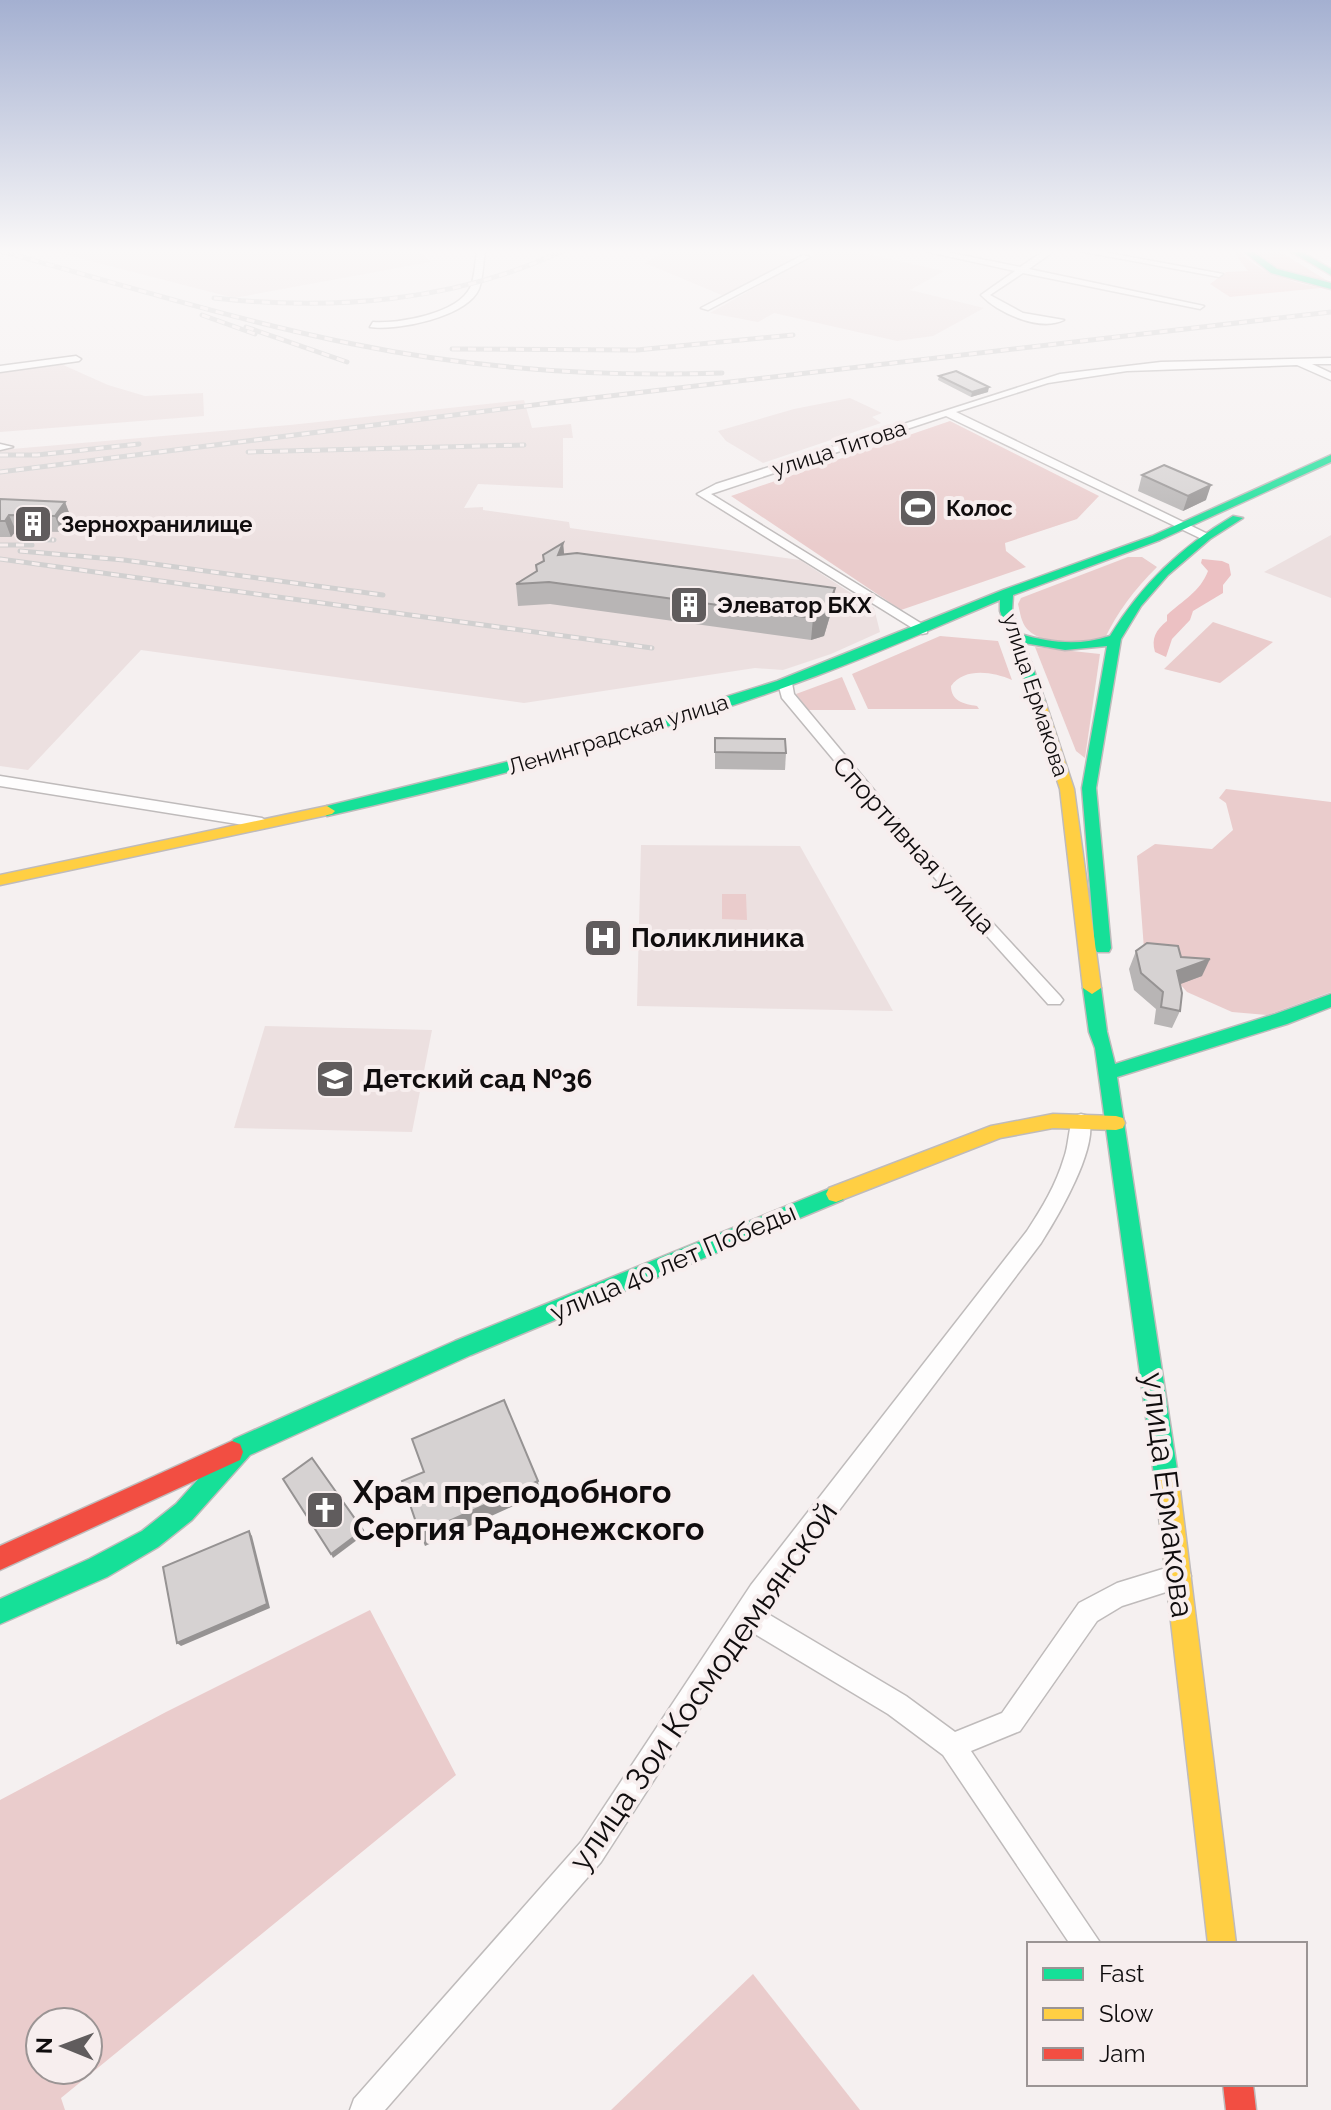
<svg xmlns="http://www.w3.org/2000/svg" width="1331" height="2110" font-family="Raleway,sans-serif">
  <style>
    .built { fill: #ece0e0 }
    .green { fill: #eacccc; fill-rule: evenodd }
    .forest { fill: #ecc1c3 }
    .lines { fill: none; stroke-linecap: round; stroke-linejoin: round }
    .street-casing { stroke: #bfbbbb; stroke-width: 3 }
    .fast-casing { stroke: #bfbbbb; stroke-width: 3 }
    .slow-casing { stroke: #bfbbbb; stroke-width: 3 }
    .jam-casing { stroke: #bfbbbb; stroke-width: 3 }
    .street { fill: #fefdfd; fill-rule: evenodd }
    .fast { fill: #16e098; fill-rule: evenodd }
    .slow { fill: #ffcf43; fill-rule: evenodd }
    .jam { fill: #f24e42; fill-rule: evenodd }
    .rail-casing { stroke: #d1d0d0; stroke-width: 5 }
    .rail { stroke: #f7eeee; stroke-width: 3; stroke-dasharray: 8; stroke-linecap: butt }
    .wall { fill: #b8b5b5 }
    .shaded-wall { fill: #969393 }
    .building { fill: #d6d2d2; stroke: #969393; stroke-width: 2 }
    .labels { text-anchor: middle; stroke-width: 8; stroke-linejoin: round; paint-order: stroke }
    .far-street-label { font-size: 22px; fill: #100d0e; stroke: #f7eeee }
    .far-poi-label { font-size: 22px; font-weight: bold; fill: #100d0e; stroke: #f7eeee; text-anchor: start }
    .street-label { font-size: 26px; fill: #100d0e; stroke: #f7eeee }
    .poi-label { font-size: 26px; font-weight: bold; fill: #100d0e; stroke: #f7eeee; text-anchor: start }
    .near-poi-label { font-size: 32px; font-weight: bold; fill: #100d0e; stroke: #f7eeee; text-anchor: start }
    .near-street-label { font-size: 32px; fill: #100d0e; stroke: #f7eeee }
  </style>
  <rect width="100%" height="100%" fill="#f5f0f0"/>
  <g class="built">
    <path d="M 52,251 L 420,251 L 430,262 L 234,298 Z"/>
    <path d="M 667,251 L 764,251 L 796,258 L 724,296 L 645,263 Z"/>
    <path d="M 820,251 L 853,251 L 944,271 L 910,290 L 984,308 L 933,336 L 897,341 L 774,313 L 758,322 L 710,313 Z"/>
    <path d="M 61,364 L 108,385 L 145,396 L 203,393 L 204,416 L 0,432 L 0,371 Z"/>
    <path d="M 850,398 L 882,413 L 872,417 L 881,423 L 763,463 L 726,441 L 718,431 L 794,409 Z"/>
    <path d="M 524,400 L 532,428 L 571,424 L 573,438 L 563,438 L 563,488 L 478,484 L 464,508 L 483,507 L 483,510 L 569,522 L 570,528 L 800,560 L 874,608 L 880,632 L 831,654 L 783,670 L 755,668 L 524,703 L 141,650 L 28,770 L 0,766 L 0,450 L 290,425 Z"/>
    <path d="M 1331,535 L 1331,598 L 1264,572 Z"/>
    <path d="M 641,845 L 800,846 L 893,1011 L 637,1006 Z"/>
    <path d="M 265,1026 L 432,1030 L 412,1132 L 234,1128 Z"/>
  </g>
  <g class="green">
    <path d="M 1233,251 L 1240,251 C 1260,275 1292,281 1321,288 L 1230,297 L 1210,284 L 1226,272 L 1248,271 Z"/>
    <path d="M 1253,251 L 1279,251 L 1331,283 C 1303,277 1273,274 1253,251 Z"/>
    <path d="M 950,421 L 1099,496 L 1077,519 L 1005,543 L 1006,551 L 1026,567 L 901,610 L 731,496 Z"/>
    <path d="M 1128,557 L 1142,557 L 1157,567 C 1134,590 1118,611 1104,640 C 1083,645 1044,647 1027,629 C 1021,622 1020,612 1018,604 L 1021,598 Z"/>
    <path d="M 1213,622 L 1273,642 L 1220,683 L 1164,669 Z"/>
    <path d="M 940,636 L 998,641 L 1012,680 C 993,672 965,667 951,686 C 951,701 964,704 977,706 L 979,709 L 868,709 L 852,674 Z"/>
    <path d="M 1035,647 L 1100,654 L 1085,758 L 1076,751 Z"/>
    <path d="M 842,677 L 856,710 L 808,710 L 796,694 Z"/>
    <path d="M 1226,789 L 1331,802 L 1331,992 L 1267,1015 L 1232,1012 L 1187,992 L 1166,968 L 1144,949 L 1137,856 L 1155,844 L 1212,849 L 1233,830 L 1226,803 L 1219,798 Z"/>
    <path d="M 722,894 L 746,894 L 747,920 L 722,919 Z"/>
    <path d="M 370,1610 L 456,1775 L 61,2098 L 65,2110 L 0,2110 L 0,1800 L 166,1712 ZM 40,2022 L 88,2022 L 88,2070 L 40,2070 Z"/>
    <path d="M 753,1974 L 860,2110 L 611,2110 Z"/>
  </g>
  <path class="forest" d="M 1202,559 L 1222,561 L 1229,564 L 1231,575 L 1223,585 L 1223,593 L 1193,611 L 1190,620 L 1172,639 L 1166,657 L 1155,652 C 1151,638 1156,630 1167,621 L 1167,615 C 1183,600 1200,592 1208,571 L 1201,563 Z"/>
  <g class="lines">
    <defs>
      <g id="street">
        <path d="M 477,251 L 485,251 C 483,263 483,278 479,289 C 467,317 397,331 370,327 L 373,322 C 398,324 457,314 470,288 C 475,278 475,262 477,251 Z"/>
        <path d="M 924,251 L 941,251 L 1020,267 L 1044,251 L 1054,251 L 1029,269 L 1204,306 L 1200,309 L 1023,273 L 990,295 L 1023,313 L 1064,320 C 1040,332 998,313 981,295 L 1015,271 Z"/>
        <path d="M 1079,251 L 1098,251 L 1223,274 L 1219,277 Z"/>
        <path d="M 803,255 L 810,257 L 708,310 L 701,308 Z"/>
        <path d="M 76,356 L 81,359 L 79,361 L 0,372 L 0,366 Z"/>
        <path d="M 1331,358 L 1331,364 L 1312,364 L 1331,373 L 1331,380 L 1297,365 L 1127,371 L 1048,383 L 956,412 L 1210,535 L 1212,537 L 1206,541 L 946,416 L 711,494 L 927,627 L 927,633 L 922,634 L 697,494 L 716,484 L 1060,374 L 1161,362 Z"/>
        <path d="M 0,444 L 13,447 L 0,450 Z"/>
        <path d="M 785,679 L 792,683 L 794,694 L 908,831 L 1060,996 L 1063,1000 L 1060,1004 L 1048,1004 L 898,837 L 782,698 L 778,683 Z"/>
        <path d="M 0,776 L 262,818 L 270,823 L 262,828 L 0,786 Z"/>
        <path d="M 1081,1114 L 1088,1116 C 1101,1144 1057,1218 1041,1243 L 763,1611 L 906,1696 L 955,1732 L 1002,1713 L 1079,1603 L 1117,1583 L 1179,1564 L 1188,1567 L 1191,1576 L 1188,1585 L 1122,1606 L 1097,1621 L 1020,1731 L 971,1751 L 1101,1944 L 1070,1944 L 943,1755 L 888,1714 L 750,1631 L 601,1862 L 385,2110 L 350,2110 L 354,2099 L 581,1842 L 751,1585 L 1027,1231 C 1042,1208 1056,1185 1064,1158 C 1069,1145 1068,1128 1074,1116 Z"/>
      </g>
      <g id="fast">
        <path d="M 1243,251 L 1252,251 L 1277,269 L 1331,283 L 1331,289 L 1271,273 Z"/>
        <path d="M 1290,251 L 1300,251 L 1331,269 L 1331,275 Z"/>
        <path d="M 1331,455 L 1331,462 L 1160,540 L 1013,595 L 1012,611 L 1020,634 C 1051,643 1080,646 1110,636 C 1142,584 1181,547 1233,516 L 1243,518 L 1210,539 L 1168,575 L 1141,606 L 1121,639 L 1096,788 L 1111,948 L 1109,952 L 1097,952 L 1095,948 L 1082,788 L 1107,646 L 1065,650 L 1024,643 L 1045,701 L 1038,705 L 1033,704 L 1000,611 L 1000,600 C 939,626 878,653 816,676 C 657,735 492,779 327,816 L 319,811 L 327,806 L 551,751 L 777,681 L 1003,590 L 1152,536 Z"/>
        <path d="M 1092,982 L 1101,988 L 1107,1032 L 1115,1064 L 1275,1014 L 1331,994 L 1331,1007 L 1287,1024 L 1117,1077 L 1179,1482 L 1175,1490 L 1167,1493 L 1159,1490 L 1155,1482 L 1095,1048 L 1089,1032 L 1083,988 Z"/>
        <path d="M 836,1186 L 843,1188 L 846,1194 L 843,1200 L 471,1355 L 250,1455 L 192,1520 L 158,1547 L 107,1577 L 0,1624 L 0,1599 L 89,1559 L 142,1531 L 176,1504 L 234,1439 L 455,1341 Z"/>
      </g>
      <g id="slow">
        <path d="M 1038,697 L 1045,701 L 1074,789 L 1101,988 L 1092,994 L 1083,988 L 1060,789 L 1031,701 Z"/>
        <path d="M 327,806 L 335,811 L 332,814 L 0,885 L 0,875 Z"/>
        <path d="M 1053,1114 L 1116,1116 L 1123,1118 L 1125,1123 L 1123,1128 L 1116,1130 L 1053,1128 L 1000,1138 L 836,1202 L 829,1200 L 826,1194 L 829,1188 L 991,1126 Z"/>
        <path d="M 1167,1471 L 1175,1474 L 1179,1482 L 1236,1944 L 1208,1944 L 1155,1482 L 1159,1474 Z"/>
      </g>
      <g id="jam">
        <path d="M 232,1441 L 240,1444 L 243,1452 L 240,1460 L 0,1570 L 0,1546 Z"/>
        <path d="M 1223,2084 L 1253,2084 L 1256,2110 L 1226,2110 Z"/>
      </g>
    </defs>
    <use href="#street" class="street-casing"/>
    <use href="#fast" class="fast-casing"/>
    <use href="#slow" class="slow-casing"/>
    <use href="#jam" class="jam-casing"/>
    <use href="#street" class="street"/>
    <use href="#fast" class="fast"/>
    <use href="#slow" class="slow"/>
    <use href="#jam" class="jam"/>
    <defs>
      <g id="rail">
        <path d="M 0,251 C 117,283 234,320 353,344 C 475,369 598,377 722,373"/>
        <path d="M 214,298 C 331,311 455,302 562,251"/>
        <path d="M 202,315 L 255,334"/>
        <path d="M 246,327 L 347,362"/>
        <path d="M 452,349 L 637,350 L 793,335"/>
        <path d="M 248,452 L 524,445"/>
        <path d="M 0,455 L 37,455 L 139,444"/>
        <path d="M 0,472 L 558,402 L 1331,312"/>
        <path d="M 20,539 L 54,540"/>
        <path d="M 0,545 L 32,545"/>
        <path d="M 20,551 L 124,560 L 383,595"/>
        <path d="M 0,559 L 652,648"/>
      </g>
    </defs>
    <use href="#rail" class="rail-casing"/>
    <use href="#rail" class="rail"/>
  </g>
  <g class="wall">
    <path d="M 939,376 L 988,392 L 971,397 L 938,380 Z"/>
    <path d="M 1142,475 L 1206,500 L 1183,511 L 1138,491 Z"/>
    <path d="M 0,499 L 65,502 L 71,518 L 61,532 L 16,531 L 11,537 L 0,537 Z"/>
    <path d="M 563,543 L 564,554 L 835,588 L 832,609 L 824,636 L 811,640 L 550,604 L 518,606 L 516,584 L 537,571 L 544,561 Z"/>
    <path d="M 715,738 L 786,753 L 785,770 L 715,769 Z"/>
    <path d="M 1136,951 L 1181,957 L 1202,976 L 1180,984 L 1180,1011 L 1172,1028 L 1154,1024 L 1156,1009 L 1134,990 L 1129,969 Z"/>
  </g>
  <g class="shaded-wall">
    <path d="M 989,387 L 988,392 L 971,397 L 972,392 Z"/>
    <path d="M 1211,485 L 1206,500 L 1183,511 L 1188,496 Z"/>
    <path d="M 65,502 L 71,518 L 61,532 L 55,516 Z"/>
    <path d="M 9,515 L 16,531 L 11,537 L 5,521 Z"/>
    <path d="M 563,543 L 565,564 L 558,555 Z"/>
    <path d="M 835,588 L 832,609 L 824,636 L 811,640 L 813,618 Z"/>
    <path d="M 1210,959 L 1202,976 L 1170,988 L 1177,971 Z"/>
    <path d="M 538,1481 L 540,1494 L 425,1546 L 420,1534 Z"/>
    <path d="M 363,1530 L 365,1534 L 333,1558 L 331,1554 Z"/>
    <path d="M 249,1531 L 252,1536 L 270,1608 L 181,1646 L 177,1643 Z"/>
  </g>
  <g class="building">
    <path d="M 956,371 L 989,387 L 972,392 L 939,376 Z"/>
    <path d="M 1164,465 L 1211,485 L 1188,496 L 1142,475 Z"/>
    <path d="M 0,499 L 65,502 L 55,516 L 9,515 L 5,521 L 0,521 Z"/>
    <path d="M 563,543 L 558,555 L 577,553 L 835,588 L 826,614 L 813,618 L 549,582 L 516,584 L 537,571 L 536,565 L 544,561 L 543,555 Z"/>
    <path d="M 715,738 L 785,739 L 786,753 L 715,752 Z"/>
    <path d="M 1147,943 L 1178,946 L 1181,957 L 1210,959 L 1177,971 L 1182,993 L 1180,1011 L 1161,1007 L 1163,992 L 1141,973 L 1136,951 Z"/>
    <path d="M 504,1400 L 538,1481 L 420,1534 L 402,1481 L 424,1472 L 412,1439 Z"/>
    <path d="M 312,1458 L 363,1530 L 331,1554 L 283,1479 Z"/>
    <path d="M 249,1531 L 267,1604 L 177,1643 L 163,1567 Z"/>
  </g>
  <linearGradient id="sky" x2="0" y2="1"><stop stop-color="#a4b0d1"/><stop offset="0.46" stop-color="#faf8f8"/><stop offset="1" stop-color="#faf8f8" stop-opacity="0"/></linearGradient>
  <rect width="1331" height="546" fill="url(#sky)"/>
  <defs>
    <symbol id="stadium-square" viewBox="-11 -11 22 22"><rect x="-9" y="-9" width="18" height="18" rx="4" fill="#605c5d" stroke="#f7eeee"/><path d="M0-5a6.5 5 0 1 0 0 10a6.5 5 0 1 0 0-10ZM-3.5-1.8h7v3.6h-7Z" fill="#fff"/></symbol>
    <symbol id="building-square" viewBox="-11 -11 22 22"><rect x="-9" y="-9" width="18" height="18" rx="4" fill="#605c5d" stroke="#f7eeee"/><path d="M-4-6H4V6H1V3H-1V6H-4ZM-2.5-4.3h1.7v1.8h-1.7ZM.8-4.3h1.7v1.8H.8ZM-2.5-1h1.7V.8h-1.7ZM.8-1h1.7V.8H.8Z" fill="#fff"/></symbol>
    <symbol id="hospital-square" viewBox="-11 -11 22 22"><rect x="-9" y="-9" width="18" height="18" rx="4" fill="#605c5d" stroke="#f7eeee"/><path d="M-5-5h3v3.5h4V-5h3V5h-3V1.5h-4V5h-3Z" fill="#fff"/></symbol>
    <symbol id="school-square" viewBox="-11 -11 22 22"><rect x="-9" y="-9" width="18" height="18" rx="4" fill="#605c5d" stroke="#f7eeee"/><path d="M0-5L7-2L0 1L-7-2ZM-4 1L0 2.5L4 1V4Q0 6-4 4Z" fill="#fff"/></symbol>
    <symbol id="church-square" viewBox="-11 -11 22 22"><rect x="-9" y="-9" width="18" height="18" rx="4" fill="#605c5d" stroke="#f7eeee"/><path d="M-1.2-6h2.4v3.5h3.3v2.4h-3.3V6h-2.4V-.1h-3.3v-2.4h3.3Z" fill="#fff"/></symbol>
  </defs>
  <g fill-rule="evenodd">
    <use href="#stadium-square" x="896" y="486" width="44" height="44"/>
    <use href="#building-square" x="11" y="502" width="44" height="44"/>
    <use href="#building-square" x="667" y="583" width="44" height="44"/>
    <use href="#hospital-square" x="581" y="916" width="44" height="44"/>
    <use href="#school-square" x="313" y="1057" width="44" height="44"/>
    <use href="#church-square" x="303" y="1488" width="44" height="44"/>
  </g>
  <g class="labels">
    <g class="far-street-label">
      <text transform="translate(839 448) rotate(-18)" y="8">улица Титова</text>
      <text transform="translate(1036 695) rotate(72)" y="8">улица Ермакова</text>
      <text transform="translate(618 734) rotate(-17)" y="8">Ленинградская улица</text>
    </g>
    <g class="far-poi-label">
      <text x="946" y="516">Колос</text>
      <text x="61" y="532">Зернохранилище</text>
      <text x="717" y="613">Элеватор БКХ</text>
    </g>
    <g class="street-label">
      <text transform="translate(914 845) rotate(48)" y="9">Спортивная улица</text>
      <text transform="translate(673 1262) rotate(-23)" y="9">улица 40 лет Победы</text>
    </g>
    <g class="poi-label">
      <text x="631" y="947">Поликлиника</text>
      <text x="363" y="1088">Детский сад №36</text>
    </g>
    <g class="near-poi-label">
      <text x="353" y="1503">Храм преподобного<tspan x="353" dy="37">Сергия Радонежского</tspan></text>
    </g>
    <g class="near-street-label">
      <text transform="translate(1168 1495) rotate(83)" y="11">улица Ермакова</text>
      <text transform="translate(703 1686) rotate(-55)" y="11">улица Зои Космодемьянской</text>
    </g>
  </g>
  <rect x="1027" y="1942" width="280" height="144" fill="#f7eeee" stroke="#9b9494" stroke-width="2"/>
  <rect x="1043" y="1968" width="40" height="12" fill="#16e098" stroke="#9b9494" stroke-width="2"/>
  <text x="1099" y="1982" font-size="24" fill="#100d0e">Fast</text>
  <rect x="1043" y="2008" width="40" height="12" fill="#ffcf43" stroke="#9b9494" stroke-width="2"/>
  <text x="1099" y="2022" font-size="24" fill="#100d0e">Slow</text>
  <rect x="1043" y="2048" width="40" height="12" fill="#f24e42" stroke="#9b9494" stroke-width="2"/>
  <text x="1099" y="2062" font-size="24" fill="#100d0e">Jam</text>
  <g transform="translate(64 2046) rotate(271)"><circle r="38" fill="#f7eeee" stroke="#9b9494" stroke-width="2"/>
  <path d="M0-6L14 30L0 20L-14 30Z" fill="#605c5d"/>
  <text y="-12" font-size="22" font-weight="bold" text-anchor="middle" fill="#100d0e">N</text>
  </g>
</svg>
